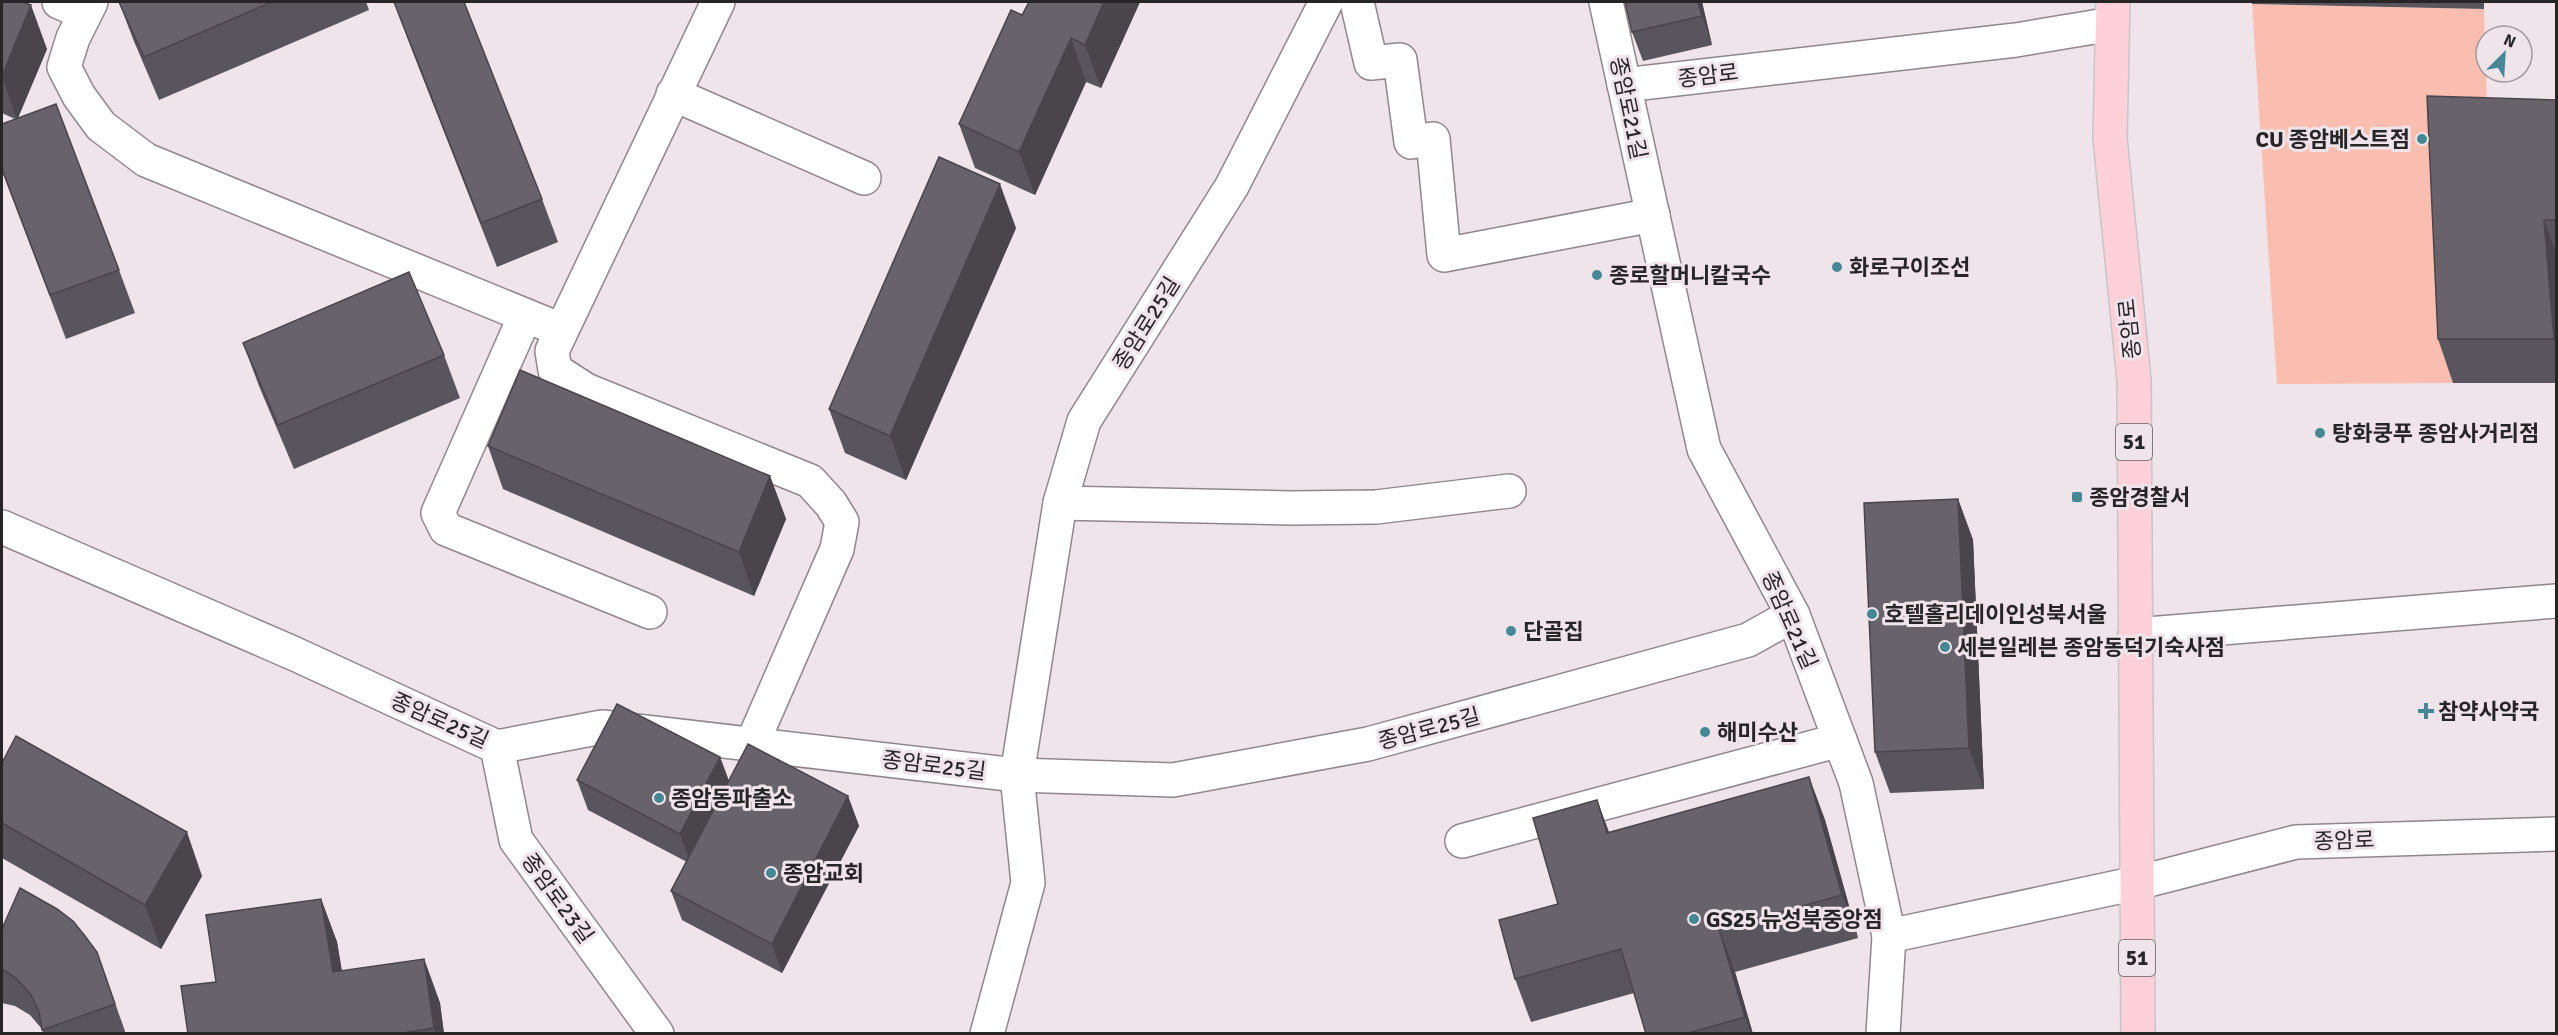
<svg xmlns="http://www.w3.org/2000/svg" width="2558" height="1035" font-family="Signika,'Noto Sans KR',sans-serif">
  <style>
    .green { fill: #f9beb0 }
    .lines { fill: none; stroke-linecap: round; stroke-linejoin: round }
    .minor-casing { stroke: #90878c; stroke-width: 36 }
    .major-casing { stroke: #c7c6c7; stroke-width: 36 }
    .minor { stroke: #fff; stroke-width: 33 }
    .major { stroke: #fed0d9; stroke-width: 33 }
    .wall { fill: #59555c }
    .shaded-wall { fill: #49454b }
    .building { fill: #68636b; stroke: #49454b; stroke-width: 1.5 }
    .poi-dot { fill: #438894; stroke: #eee4ea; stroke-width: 2 }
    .labels { text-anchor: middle; stroke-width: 6; stroke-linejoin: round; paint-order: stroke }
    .shield { fill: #eee4ea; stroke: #635e62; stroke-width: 1.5 }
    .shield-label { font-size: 21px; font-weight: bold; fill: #282527 }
    .street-label { font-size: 22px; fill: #282527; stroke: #eee4ea }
    .poi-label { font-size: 22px; font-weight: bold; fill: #282527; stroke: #eee4ea; text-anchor: start }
  </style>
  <rect width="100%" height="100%" fill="#eee4ea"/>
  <path class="green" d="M 2252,4 L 2484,9 L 2488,142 L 2443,141 L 2453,383 L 2277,384 Z"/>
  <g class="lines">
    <defs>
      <g id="minor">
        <path d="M 59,2 L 85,13"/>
        <path d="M 91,2 L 73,38 L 64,67 L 79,96 L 101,126 L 146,160 L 561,330"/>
        <path d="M 718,2 L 552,351 L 555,370 L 586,390 L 810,481 L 831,504 L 842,522 L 837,549 L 752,744"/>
        <path d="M 1357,2 L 1371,63 L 1400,60 L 1411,142 L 1433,139 L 1444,255 L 1653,215"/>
        <path d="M 1606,2 L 1704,449 L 1793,615 L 1856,783 L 1889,936 L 1883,1034"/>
        <path d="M 1624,85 L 2016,40 L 2112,24"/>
        <path d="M 673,94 L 864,178"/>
        <path d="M 525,316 L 438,513 L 446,529 L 650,612"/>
        <path d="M 1060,503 L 1291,508 L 1376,507 L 1509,491"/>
        <path d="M 2,527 L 295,654 L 497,747 L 602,727 L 1017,775 L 1173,780 L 1368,744 L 1748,640 L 1793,615"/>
        <path d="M 2135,635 L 2556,601"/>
        <path d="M 497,747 L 516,840 L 657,1034"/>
        <path d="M 1462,841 L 1840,740"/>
        <path d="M 1889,936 L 2137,883 L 2296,842 L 2556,834"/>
        <path d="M 987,1034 L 1028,883 L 1017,775 L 1060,503 L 1084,421 L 1232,186 L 1326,2"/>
      </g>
      <path id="major" d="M 2113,2 L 2110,138 L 2134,380 L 2138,1034"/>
    </defs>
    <use href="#minor" class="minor-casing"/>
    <use href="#major" class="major-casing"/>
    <use href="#minor" class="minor"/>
    <use href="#major" class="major"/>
  </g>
  <g class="wall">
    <path d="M 2,2 L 47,49 L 18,118 L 119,270 L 135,313 L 66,339 L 2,171 L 2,124 L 15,119 L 2,113 Z"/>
    <path d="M 119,2 L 366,2 L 369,10 L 159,100 L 133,39 Z"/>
    <path d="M 394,2 L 542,199 L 558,242 L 497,267 L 410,45 Z"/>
    <path d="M 1029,2 L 1140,2 L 1101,88 L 1086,82 L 1035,195 L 975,168 L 959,124 L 1022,15 Z"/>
    <path d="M 1702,2 L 1712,45 L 1643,61 L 1632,32 Z"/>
    <path d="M 2251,2 L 2484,2 L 2484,9 L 2252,4 Z"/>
    <path d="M 2556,100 L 2556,383 L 2453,383 L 2438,339 Z"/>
    <path d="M 1016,228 L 906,480 L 845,453 L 829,409 Z"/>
    <path d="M 243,343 L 444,355 L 460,398 L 294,469 L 259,386 Z"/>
    <path d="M 488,446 L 770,476 L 786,519 L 754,596 L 503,489 Z"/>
    <path d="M 1958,499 L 1973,540 L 1984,789 L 1890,793 L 1875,752 Z"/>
    <path d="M 720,757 L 729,781 L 848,796 L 859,826 L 782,973 L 682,920 L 671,891 L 687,862 L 588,810 L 577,780 Z"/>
    <path d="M 2,763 L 202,876 L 161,949 L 2,858 Z"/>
    <path d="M 1809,777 L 1825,820 L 1858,938 L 1735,972 L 1753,1034 L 1646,1034 L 1634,993 L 1531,1022 L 1515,979 L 1558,904 L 1597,800 L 1609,833 Z"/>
    <path d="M 321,899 L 337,942 L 342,971 L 424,959 L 440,1003 L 444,1034 L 188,1034 L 216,982 Z"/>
    <path d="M 2,929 L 97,952 L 126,1034 L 43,1034 L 42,1029 L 30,1015 L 15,1006 L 2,1003 Z"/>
  </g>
  <g class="shaded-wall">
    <path d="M 1104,2 L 1140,2 L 1101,88 L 1085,45 Z"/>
    <path d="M 1698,2 L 1702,2 L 1712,45 L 1702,16 Z"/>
    <path d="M 31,5 L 47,49 L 17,120 L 2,76 Z"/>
    <path d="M 1071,38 L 1086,82 L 1035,195 L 1019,152 Z"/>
    <path d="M 1000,184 L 1016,228 L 906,480 L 890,436 Z"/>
    <path d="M 2544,220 L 2556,253 L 2556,346 L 2554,339 Z"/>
    <path d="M 770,476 L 786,519 L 754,596 L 739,552 Z"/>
    <path d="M 1958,499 L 1973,540 L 1984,789 L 1969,748 Z"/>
    <path d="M 720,757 L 731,787 L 691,864 L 680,834 Z"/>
    <path d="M 1809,777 L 1825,820 L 1858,938 L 1842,895 Z"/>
    <path d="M 848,796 L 859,826 L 782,973 L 772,944 Z"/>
    <path d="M 1597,800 L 1613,843 L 1607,833 Z"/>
    <path d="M 187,832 L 202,876 L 161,949 L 145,905 Z"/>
    <path d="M 321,899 L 337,942 L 349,1016 L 333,972 Z"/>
    <path d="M 1719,929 L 1735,972 L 1753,1034 L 1751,1034 L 1745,1017 Z"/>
    <path d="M 424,959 L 440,1003 L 444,1034 L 436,1034 L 434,1028 Z"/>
  </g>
  <g class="building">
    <path d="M 2,2 L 23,2 L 31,5 L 2,76 Z"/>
    <path d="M 119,2 L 272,2 L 144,57 Z"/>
    <path d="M 394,2 L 464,2 L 542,199 L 481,223 Z"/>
    <path d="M 1029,2 L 1104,2 L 1085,45 L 1071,38 L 1019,152 L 959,124 L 1011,10 L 1022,15 Z"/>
    <path d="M 1625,2 L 1698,2 L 1702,16 L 1632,32 Z"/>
    <path d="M 2427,96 L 2556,100 L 2556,220 L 2544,220 L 2554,339 L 2438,339 Z"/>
    <path d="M 56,104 L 119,270 L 50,295 L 2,169 L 2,124 Z"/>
    <path d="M 939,157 L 1000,184 L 890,436 L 829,409 Z"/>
    <path d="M 409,272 L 444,355 L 278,425 L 243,343 Z"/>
    <path d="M 520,370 L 770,476 L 739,552 L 488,446 Z"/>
    <path d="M 1958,499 L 1969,748 L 1875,752 L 1864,503 Z"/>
    <path d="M 617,704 L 720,757 L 680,834 L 577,780 Z"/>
    <path d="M 16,736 L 187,832 L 145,905 L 2,823 L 2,763 Z"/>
    <path d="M 748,744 L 848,796 L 772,944 L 671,891 Z"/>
    <path d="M 1809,777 L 1842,895 L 1719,929 L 1745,1017 L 1685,1034 L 1646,1034 L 1621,949 L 1515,979 L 1499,920 L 1558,904 L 1533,818 L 1597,800 L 1607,833 Z"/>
    <path d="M 20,888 L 57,909 L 73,921 L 85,936 L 97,952 L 115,1004 L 42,1030 L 39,1012 L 31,995 L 16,978 L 2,969 L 2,929 Z"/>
    <path d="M 321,899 L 333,972 L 424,959 L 434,1028 L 396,1034 L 188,1034 L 181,986 L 216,982 L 206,915 Z"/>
  </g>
  <g class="poi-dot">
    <circle cx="2422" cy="139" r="6"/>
    <circle cx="1837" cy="267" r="6"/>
    <circle cx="1597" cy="275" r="6"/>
    <circle cx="2320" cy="433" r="6"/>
    <rect x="2071" y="491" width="12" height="12" rx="3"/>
    <circle cx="1872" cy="614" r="6"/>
    <circle cx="1511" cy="631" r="6"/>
    <circle cx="1945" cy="647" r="6"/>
    <path d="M2423 702h6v6h6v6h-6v6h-6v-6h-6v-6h6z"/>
    <circle cx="1705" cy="732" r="6"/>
    <circle cx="659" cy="798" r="6"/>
    <circle cx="771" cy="873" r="6"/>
    <circle cx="1694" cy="919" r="6"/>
  </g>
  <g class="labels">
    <g class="shield">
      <rect x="2116" y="424" width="36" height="36" rx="4.5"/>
      <rect x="2119" y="940" width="36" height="36" rx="4.5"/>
    </g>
    <g class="shield-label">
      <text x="2134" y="449">51</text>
      <text x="2137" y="965">51</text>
    </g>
    <g class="street-label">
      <text transform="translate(1708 75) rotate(-7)" y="8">종암로</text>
      <text transform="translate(1629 108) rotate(78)" y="8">종암로21길</text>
      <text transform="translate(1146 323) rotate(-58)" y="8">종암로25길</text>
      <text transform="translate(2129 329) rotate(-96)" y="8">종암로</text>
      <text transform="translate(1790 620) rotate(66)" y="8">종암로21길</text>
      <text transform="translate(440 720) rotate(24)" y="8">종암로25길</text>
      <text transform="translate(1429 728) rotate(-15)" y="8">종암로25길</text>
      <text transform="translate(934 765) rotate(7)" y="8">종암로25길</text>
      <text transform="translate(2344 840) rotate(-2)" y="8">종암로</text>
      <text transform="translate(558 898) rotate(54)" y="8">종암로23길</text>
    </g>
    <g class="poi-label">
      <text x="2410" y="147" text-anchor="end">CU 종암베스트점</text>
      <text x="1849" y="275">화로구이조선</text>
      <text x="1609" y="283">종로할머니칼국수</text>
      <text x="2332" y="441">탕화쿵푸 종암사거리점</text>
      <text x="2089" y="505">종암경찰서</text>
      <text x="1884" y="622">호텔홀리데이인성북서울</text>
      <text x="1523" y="639">단골집</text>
      <text x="1957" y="655">세븐일레븐 종암동덕기숙사점</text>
      <text x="2438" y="719">참약사약국</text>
      <text x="1717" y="740">해미수산</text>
      <text x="671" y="806">종암동파출소</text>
      <text x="783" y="881">종암교회</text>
      <text x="1706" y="927">GS25 뉴성북중앙점</text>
    </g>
  </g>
  <rect width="2558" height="1035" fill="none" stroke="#282527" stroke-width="6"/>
  <g transform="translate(2504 54) rotate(24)"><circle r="28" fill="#eee4ea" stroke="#9f989c" stroke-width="1.5"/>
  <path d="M0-4.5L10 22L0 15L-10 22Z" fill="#438894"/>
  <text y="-9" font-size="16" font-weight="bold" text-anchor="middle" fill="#282527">N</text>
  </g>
</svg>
